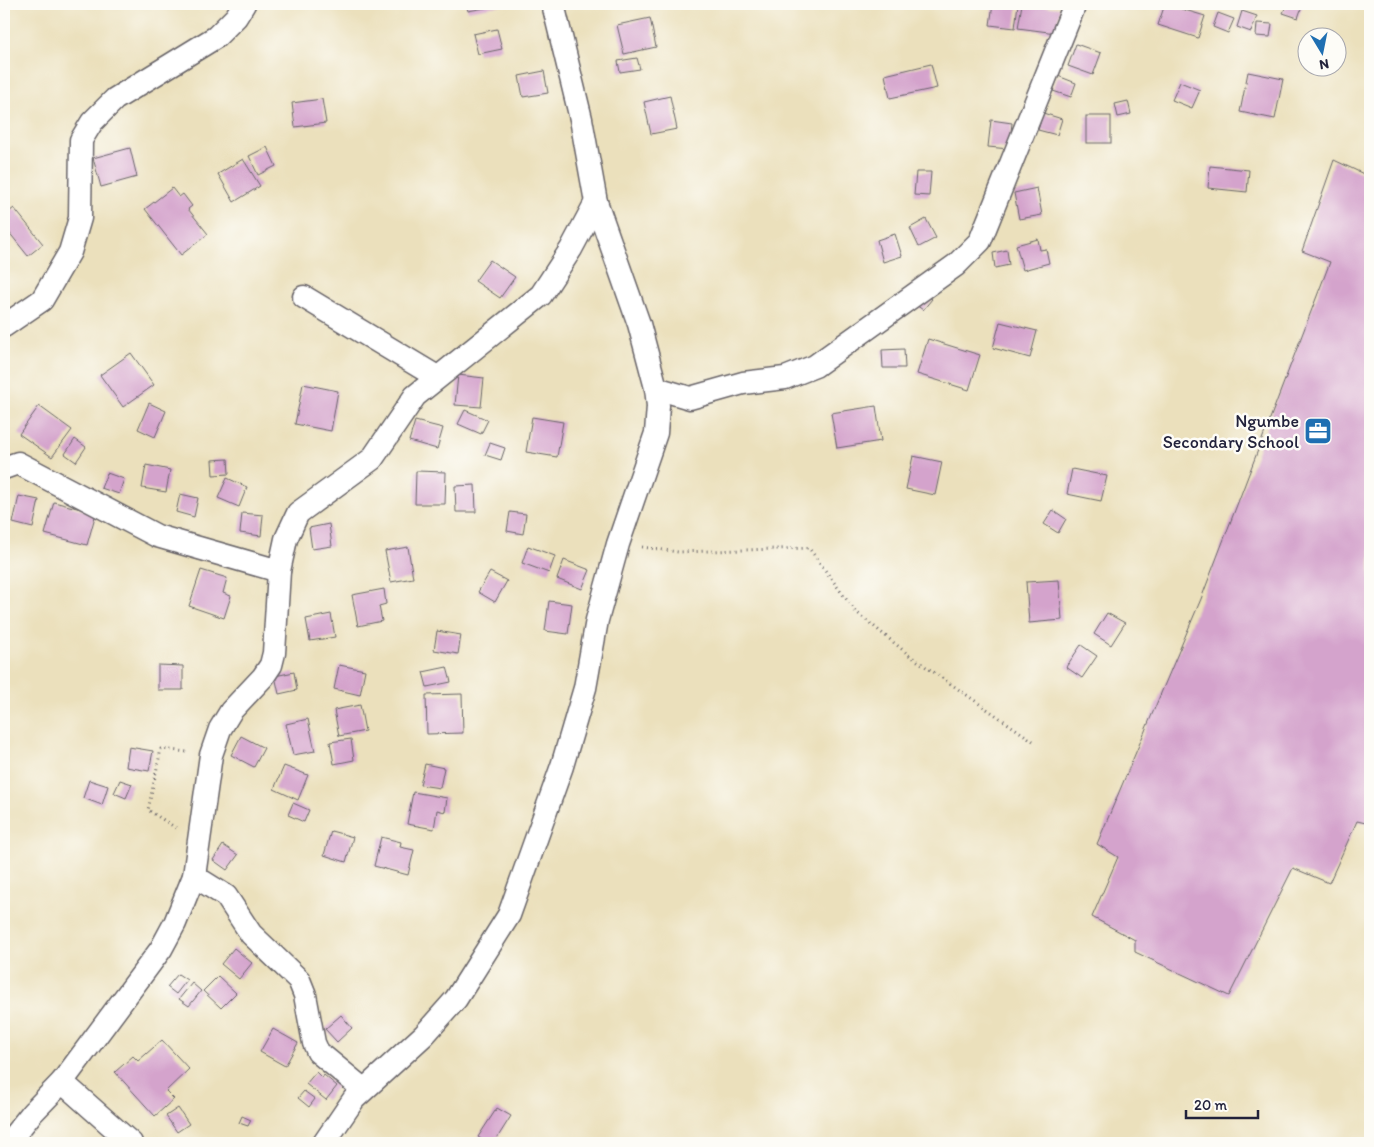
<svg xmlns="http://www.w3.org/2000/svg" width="1374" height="1147" font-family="Itim,sans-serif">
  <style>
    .building { fill: #d4a3cc }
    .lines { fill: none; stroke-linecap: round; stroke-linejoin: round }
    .street-casing { stroke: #686468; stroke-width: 25 }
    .path { stroke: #686468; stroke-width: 3; stroke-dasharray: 1 4; stroke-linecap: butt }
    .street { stroke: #fff; stroke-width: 22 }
    .labels { text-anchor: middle; stroke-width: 5; stroke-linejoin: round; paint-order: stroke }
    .poi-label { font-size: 18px; fill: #22223b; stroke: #fdfcf7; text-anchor: end }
  </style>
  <rect width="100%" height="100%" fill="#fdfcf7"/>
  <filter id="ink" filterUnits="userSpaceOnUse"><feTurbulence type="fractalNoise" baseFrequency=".02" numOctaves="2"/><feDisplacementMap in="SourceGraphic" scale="10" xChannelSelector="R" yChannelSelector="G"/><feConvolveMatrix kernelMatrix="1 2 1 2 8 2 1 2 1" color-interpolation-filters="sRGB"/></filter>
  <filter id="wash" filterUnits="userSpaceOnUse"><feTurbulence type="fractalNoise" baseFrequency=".0096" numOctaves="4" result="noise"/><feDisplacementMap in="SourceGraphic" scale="20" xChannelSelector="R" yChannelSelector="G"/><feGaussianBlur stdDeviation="1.12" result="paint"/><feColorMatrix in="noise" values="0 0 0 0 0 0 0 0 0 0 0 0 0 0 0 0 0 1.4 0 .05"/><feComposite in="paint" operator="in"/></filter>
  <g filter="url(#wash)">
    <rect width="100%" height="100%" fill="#ebe0bc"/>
    <g id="blocks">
      <g class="building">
        <path d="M 466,4 L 501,4 L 502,5 L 468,11 Z"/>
        <path d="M 993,4 L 1018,4 L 1015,28 L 990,25 Z"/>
        <path d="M 1022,4 L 1060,8 L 1056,33 L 1018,28 Z"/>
        <path d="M 1165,4 L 1205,16 L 1198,38 L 1158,25 Z"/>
        <path d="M 1287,4 L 1303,4 L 1298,18 L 1283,13 Z"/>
        <path d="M 1242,11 L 1257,16 L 1251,32 L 1237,27 Z"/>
        <path d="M 1218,13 L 1234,19 L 1228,33 L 1213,27 Z"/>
        <path d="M 650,18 L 656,47 L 624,54 L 617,25 Z"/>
        <path d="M 1257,23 L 1272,24 L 1270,37 L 1256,36 Z"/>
        <path d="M 497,29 L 502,49 L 478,54 L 473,34 Z"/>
        <path d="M 1076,44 L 1101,53 L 1093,75 L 1068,66 Z"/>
        <path d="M 637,58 L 640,69 L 620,72 L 618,61 Z"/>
        <path d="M 931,64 L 937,88 L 890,98 L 885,75 Z"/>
        <path d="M 544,71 L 548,93 L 523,97 L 519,76 Z"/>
        <path d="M 1248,72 L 1283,79 L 1275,119 L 1240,112 Z"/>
        <path d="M 1058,76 L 1076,83 L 1071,97 L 1053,91 Z"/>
        <path d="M 1180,82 L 1200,90 L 1192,108 L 1172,100 Z"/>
        <path d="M 670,96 L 677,129 L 651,134 L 644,102 Z"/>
        <path d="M 322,99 L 326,123 L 295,127 L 292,103 Z"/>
        <path d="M 1128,101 L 1131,114 L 1118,117 L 1115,104 Z"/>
        <path d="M 1043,113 L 1062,119 L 1057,135 L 1038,130 Z"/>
        <rect x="1086" y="116" width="25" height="27"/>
        <path d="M 991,120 L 1012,123 L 1009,149 L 988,147 Z"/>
        <path d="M 267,147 L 276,166 L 258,175 L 249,156 Z"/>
        <path d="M 130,148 L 137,177 L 101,187 L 93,158 Z"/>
        <path d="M 243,159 L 260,186 L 234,202 L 218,174 Z"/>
        <path d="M 1334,160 L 1370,177 L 1370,824 L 1357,821 L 1329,883 L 1293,868 L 1229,996 L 1135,952 L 1135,940 L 1092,917 L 1118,857 L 1097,844 L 1201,599 L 1330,262 L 1302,251 Z"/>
        <path d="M 1210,166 L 1249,170 L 1247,192 L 1208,188 Z"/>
        <path d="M 916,172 L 931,172 L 929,196 L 914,195 Z"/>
        <path d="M 172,188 L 179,197 L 183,194 L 192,206 L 188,209 L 208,234 L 181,255 L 145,209 Z"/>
        <path d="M 1037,188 L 1042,215 L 1019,219 L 1014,193 Z"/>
        <path d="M 14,208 L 43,244 L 28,256 L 4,226 L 4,216 Z"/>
        <path d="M 926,219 L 936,238 L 919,247 L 910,228 Z"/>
        <path d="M 895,234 L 902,256 L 883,262 L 877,240 Z"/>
        <path d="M 1038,239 L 1040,250 L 1046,249 L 1049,263 L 1023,270 L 1016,245 Z"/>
        <path d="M 1007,250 L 1009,265 L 995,268 L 993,253 Z"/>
        <path d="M 490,260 L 515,277 L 500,298 L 475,281 Z"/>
        <path d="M 921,291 L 932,299 L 923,310 L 912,302 Z"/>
        <path d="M 1000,322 L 1037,331 L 1030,358 L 993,348 Z"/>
        <path d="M 928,339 L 980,355 L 969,390 L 917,374 Z"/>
        <path d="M 904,349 L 905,368 L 883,368 L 882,350 Z"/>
        <path d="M 131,353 L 154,385 L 123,407 L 100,375 Z"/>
        <path d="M 458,375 L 484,378 L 481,407 L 455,405 Z"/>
        <path d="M 303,384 L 338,391 L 331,431 L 295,424 Z"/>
        <path d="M 149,403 L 166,411 L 155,437 L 138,429 Z"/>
        <path d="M 39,406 L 72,430 L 52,457 L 19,434 Z"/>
        <path d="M 876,406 L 881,441 L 837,448 L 831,413 Z"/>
        <path d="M 465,410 L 488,420 L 481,434 L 458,424 Z"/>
        <path d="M 532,417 L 563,422 L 557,457 L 526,452 Z"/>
        <path d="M 415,421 L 443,428 L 437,449 L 409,441 Z"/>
        <path d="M 75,439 L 86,447 L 76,462 L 65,454 Z"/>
        <path d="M 490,443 L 505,448 L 501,460 L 485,455 Z"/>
        <path d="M 913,456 L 942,462 L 935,495 L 906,489 Z"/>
        <path d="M 228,459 L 229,474 L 213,475 L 212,460 Z"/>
        <path d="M 146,465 L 170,470 L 166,492 L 142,488 Z"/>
        <path d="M 1072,469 L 1107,476 L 1101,501 L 1067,494 Z"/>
        <path d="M 416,471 L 446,472 L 445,504 L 415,504 Z"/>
        <path d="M 107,473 L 124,479 L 119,494 L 101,488 Z"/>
        <path d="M 227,478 L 247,487 L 239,507 L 218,498 Z"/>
        <path d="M 475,485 L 476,512 L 456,512 L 455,486 Z"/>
        <path d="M 180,494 L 198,498 L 194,517 L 176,512 Z"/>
        <path d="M 19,496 L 39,500 L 33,528 L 13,523 Z"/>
        <path d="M 54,502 L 96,513 L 87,545 L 45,534 Z"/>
        <path d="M 1053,510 L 1066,519 L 1058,533 L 1044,524 Z"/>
        <path d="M 510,512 L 526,514 L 523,534 L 507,531 Z"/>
        <path d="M 242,513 L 263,515 L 261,536 L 240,533 Z"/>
        <path d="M 329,524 L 332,546 L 312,549 L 309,528 Z"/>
        <path d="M 528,546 L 555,556 L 549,573 L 522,563 Z"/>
        <path d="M 408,547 L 413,578 L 391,582 L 385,551 Z"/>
        <path d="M 564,560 L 590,570 L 582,589 L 557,579 Z"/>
        <path d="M 201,570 L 227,578 L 223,593 L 231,596 L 224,618 L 189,606 Z"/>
        <path d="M 490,572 L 507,581 L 495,602 L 478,592 Z"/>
        <path d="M 1059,580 L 1062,620 L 1029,623 L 1026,582 Z"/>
        <path d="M 384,589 L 386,604 L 379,606 L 382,621 L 358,626 L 352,595 Z"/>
        <path d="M 549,601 L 572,604 L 568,634 L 545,631 Z"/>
        <path d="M 1107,613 L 1125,623 L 1111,645 L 1094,634 Z"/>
        <path d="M 331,614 L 335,637 L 310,641 L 306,619 Z"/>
        <path d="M 437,631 L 461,635 L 458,654 L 434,650 Z"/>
        <path d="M 1081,645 L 1097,656 L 1082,678 L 1066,667 Z"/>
        <path d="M 158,665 L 183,666 L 183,690 L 158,690 Z"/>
        <path d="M 339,665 L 365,670 L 360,695 L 334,689 Z"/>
        <path d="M 447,667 L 451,682 L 427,687 L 423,672 Z"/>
        <path d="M 294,672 L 297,690 L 279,694 L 275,676 Z"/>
        <path d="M 462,694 L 463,733 L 427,734 L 426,695 Z"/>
        <path d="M 360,705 L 365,731 L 339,736 L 334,710 Z"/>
        <path d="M 308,719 L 315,751 L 293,755 L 286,724 Z"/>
        <path d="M 241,736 L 264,748 L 254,767 L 231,755 Z"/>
        <path d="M 351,739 L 354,760 L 334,764 L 330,742 Z"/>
        <path d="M 129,747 L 153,751 L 149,771 L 126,767 Z"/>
        <path d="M 425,764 L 444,768 L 440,788 L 420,785 Z"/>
        <path d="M 284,766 L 308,775 L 298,800 L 274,789 Z"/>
        <path d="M 89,780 L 108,786 L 102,805 L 83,798 Z"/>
        <path d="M 120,780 L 132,784 L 126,798 L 114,793 Z"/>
        <path d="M 413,792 L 447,798 L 445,812 L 437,810 L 434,829 L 407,824 Z"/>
        <path d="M 293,803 L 309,810 L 304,822 L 288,815 Z"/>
        <path d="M 331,831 L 353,837 L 346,862 L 324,855 Z"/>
        <path d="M 381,837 L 401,842 L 400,847 L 414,850 L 408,875 L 374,866 Z"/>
        <path d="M 223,845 L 238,855 L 227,870 L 213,860 Z"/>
        <path d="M 234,948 L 252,963 L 239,979 L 221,964 Z"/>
        <path d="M 178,974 L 187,980 L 176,994 L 167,987 Z"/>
        <path d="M 218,976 L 236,993 L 221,1008 L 203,991 Z"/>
        <path d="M 192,983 L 201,991 L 189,1006 L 179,999 Z"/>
        <path d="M 341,1015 L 352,1028 L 337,1042 L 325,1029 Z"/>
        <path d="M 273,1029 L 298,1043 L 285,1066 L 260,1052 Z"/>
        <path d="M 162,1040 L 189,1069 L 166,1091 L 174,1099 L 155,1116 L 115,1072 L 133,1056 L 138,1061 Z"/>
        <path d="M 316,1072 L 322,1078 L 324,1075 L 337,1086 L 326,1100 L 306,1084 Z"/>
        <path d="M 304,1091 L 315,1099 L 309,1107 L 298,1098 Z"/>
        <path d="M 178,1108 L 189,1124 L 177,1132 L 166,1116 Z"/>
        <path d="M 497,1108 L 511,1116 L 494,1143 L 487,1143 L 478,1137 Z"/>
        <path d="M 242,1116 L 251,1120 L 248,1126 L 239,1123 Z"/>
      </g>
    </g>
  </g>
  <g filter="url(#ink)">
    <use href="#blocks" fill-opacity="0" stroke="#686468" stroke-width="1"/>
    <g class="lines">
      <defs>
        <g id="street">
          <path d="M 304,297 L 437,377"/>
          <path d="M 4,326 L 42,300 L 70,252 L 80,218 L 81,140 L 92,122 L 115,99 L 216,37 L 236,17 L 244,4"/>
          <path d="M 656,388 L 690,398 L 743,383 L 785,378 L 815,366 L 956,265 L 980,241 L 1075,4"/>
          <path d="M 4,468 L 18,463 L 157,536 L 279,571"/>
          <path d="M 194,876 L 226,896 L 251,934 L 299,980 L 305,995 L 314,1043 L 318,1052 L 363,1089"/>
          <path d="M 62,1082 L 131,1143"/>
          <path d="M 8,1143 L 32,1113 L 62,1082 L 161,949 L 175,923 L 194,876 L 211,755 L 220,729 L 231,711 L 263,677 L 271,665 L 274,653 L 279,571 L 286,539 L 298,513 L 372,459 L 415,396 L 541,295 L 571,249 L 596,202"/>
          <path d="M 324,1143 L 354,1099 L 424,1035 L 456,999 L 509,915 L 562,766 L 585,688 L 597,620 L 618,544 L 656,433 L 658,406 L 656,388 L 639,324 L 596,202 L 581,119 L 553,4"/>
        </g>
      </defs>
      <use href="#street" class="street-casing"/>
      <g class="path">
        <path d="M 642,547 L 678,552 L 809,548 L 855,611 L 909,655 L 1033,741"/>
        <path d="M 176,828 L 148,810 L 161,749 L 188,752"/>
      </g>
      <use href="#street" class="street"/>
    </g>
  </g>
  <defs>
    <symbol id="office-square" viewBox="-11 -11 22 22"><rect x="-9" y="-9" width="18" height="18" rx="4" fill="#1f6fb2" stroke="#fdfcf7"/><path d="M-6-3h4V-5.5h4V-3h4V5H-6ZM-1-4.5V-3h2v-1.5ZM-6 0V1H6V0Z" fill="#fff"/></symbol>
  </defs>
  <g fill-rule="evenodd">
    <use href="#office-square" x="1302" y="415" width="32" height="32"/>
  </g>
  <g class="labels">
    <g class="poi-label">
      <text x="1299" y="427">Ngumbe<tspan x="1299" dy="21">Secondary School</tspan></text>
    </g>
  </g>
  <rect width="1374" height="1147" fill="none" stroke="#fdfcf7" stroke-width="20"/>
  <g transform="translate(1322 52) rotate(170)"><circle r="24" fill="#fdfcf7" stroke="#a5a5ac"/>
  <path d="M0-4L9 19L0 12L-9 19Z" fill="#1f6fb2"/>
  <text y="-8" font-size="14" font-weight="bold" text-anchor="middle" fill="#22223b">N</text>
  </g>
  <path d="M1186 1110v8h72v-8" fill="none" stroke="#22223b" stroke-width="2.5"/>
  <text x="1194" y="1110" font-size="15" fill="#22223b" stroke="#fdfcf7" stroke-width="4" paint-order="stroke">20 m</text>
</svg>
